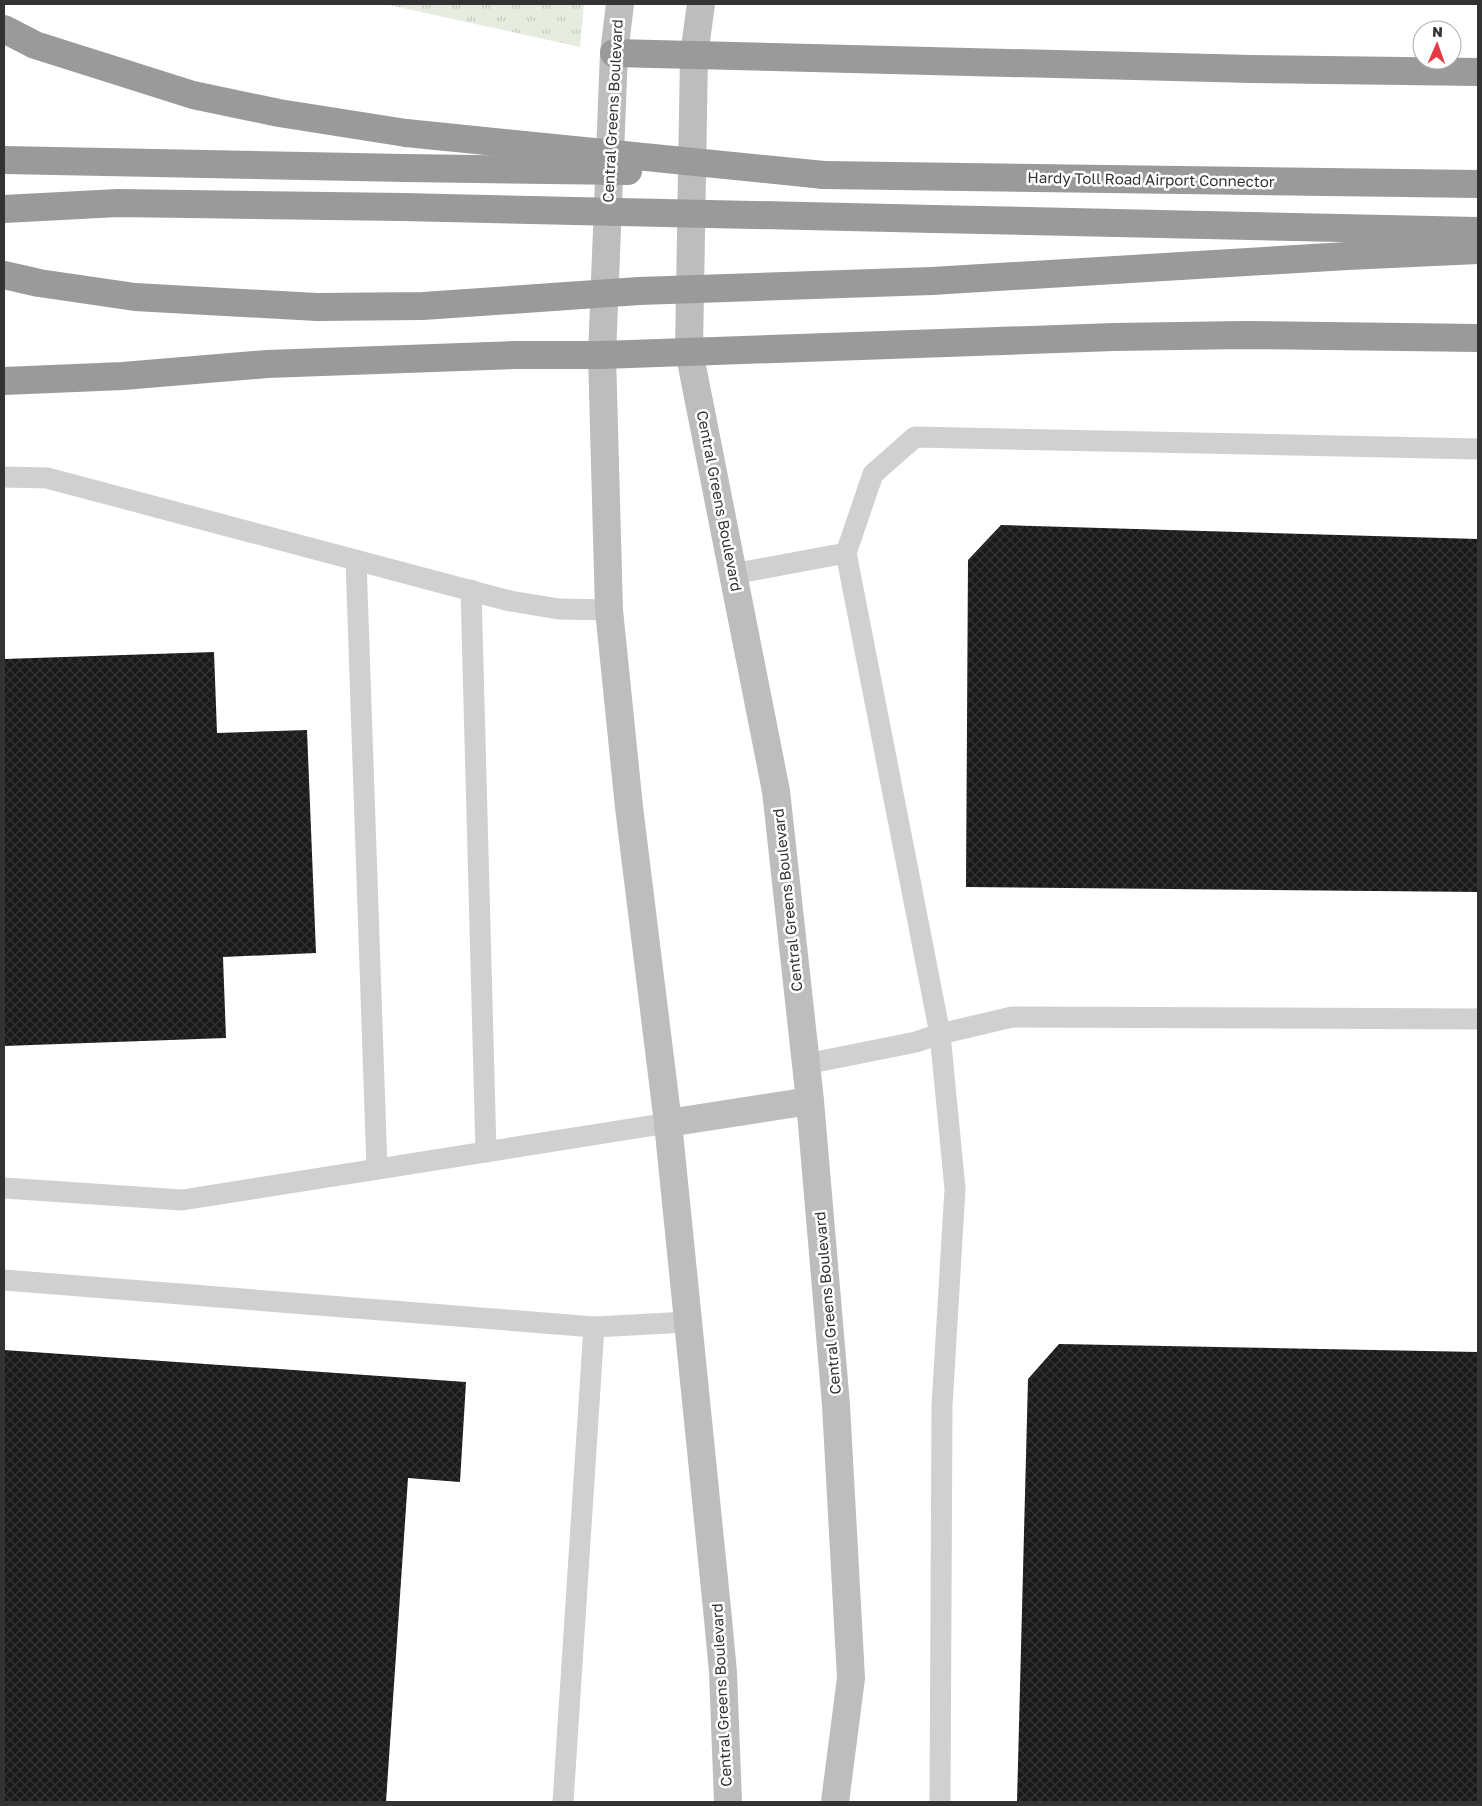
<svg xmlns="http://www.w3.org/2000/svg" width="1482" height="1806" font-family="'Golos Text',sans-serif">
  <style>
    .grass { fill: url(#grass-tufts) }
    .building { fill: url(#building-cross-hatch) }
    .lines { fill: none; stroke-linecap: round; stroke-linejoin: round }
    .lane { stroke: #d0d0d0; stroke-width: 21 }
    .secondary { stroke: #bdbdbd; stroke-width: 28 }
    .highway { stroke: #9a9a9a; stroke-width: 28 }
    .highway-bridge { stroke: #9a9a9a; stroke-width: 28 }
    .labels { text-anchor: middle; stroke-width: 5; stroke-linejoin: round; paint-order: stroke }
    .street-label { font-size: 15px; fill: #333; stroke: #fff }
  </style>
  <defs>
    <pattern id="grass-tufts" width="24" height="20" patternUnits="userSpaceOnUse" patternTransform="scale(1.25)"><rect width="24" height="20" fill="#e6ecdf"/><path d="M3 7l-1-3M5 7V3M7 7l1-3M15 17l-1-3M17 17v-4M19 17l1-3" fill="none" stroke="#c6cbc0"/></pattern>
    <pattern id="building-cross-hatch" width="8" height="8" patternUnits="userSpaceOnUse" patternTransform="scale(1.25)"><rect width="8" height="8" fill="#1a1a1a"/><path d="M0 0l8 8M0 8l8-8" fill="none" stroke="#333"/></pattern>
  </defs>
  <rect width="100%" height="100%" fill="#fff"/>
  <path class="grass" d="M 385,4 L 584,4 L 580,47 Z"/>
  <g class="building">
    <path d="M 1001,525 L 1478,539 L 1478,892 L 966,887 L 968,560 Z"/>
    <path d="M 214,652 L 217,733 L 307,730 L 316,953 L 223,957 L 226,1038 L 4,1046 L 4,659 Z"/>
    <path d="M 1059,1344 L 1478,1352 L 1478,1802 L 1017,1802 L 1028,1379 Z"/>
    <path d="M 4,1350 L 466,1382 L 460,1482 L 408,1478 L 386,1802 L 4,1802 Z"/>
  </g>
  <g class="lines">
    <g class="lane">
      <path d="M 4,477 L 47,478 L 510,601 L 559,609 L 609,610"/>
      <path d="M 846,553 L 940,1034 L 955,1189 L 942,1406 L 940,1802"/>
      <path d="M 356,560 L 377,1169"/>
      <path d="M 733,574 L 846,553 L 873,474 L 915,437 L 1478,449"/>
      <path d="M 471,590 L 486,1152"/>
      <path d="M 806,1064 L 916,1042 L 940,1034 L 1012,1017 L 1478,1019"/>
      <path d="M 4,1188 L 182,1200 L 668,1123"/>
      <path d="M 4,1280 L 594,1327 L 563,1802"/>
      <path d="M 594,1327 L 688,1322"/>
    </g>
    <g class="secondary">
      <path d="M 620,4 L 614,53 L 602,355 L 609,610 L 629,807 L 668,1123 L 718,1619 L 723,1672 L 728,1802"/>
      <path d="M 701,4 L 694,55 L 689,351 L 776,791 L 810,1101 L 836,1405 L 851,1678 L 835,1802"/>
      <path d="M 668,1123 L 810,1101"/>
    </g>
    <g class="highway">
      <path d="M 4,29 L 35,45 L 193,95 L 279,113 L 406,133"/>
      <path d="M 614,53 L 1252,69 L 1478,72"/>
      <path d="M 4,160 L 405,168"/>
      <path d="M 824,175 L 1478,184"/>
      <path d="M 4,209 L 118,203 L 402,207"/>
      <path d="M 934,219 L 1478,231"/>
      <path d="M 932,281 L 1347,256 L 1478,250"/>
      <path d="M 4,381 L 123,376 L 267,364 L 514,355 L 602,355 L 1114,337 L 1243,335 L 1478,338"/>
    </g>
    <g class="highway-bridge">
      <path d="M 406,133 L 824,175"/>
      <path d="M 405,168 L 628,171"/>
      <path d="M 402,207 L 934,219"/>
      <path d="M 4,275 L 39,283 L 135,297 L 317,307 L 423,306 L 639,291 L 932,281"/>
    </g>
  </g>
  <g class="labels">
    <g class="street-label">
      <text transform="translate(613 111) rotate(-87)" y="5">Central Greens Boulevard</text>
      <text transform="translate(1151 180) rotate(1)" y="5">Hardy Toll Road Airport Connector</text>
      <text transform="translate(719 501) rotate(79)" y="5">Central Greens Boulevard</text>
      <text transform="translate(788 900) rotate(-96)" y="5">Central Greens Boulevard</text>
      <text transform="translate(828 1303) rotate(-95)" y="5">Central Greens Boulevard</text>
      <text transform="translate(722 1695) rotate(-93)" y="5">Central Greens Boulevard</text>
    </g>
  </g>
  <rect width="1482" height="1806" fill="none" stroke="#333333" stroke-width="10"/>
  <g transform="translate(1437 45) rotate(2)"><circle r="24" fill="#ffffff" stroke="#adadad"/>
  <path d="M0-4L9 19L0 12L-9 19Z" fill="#e63946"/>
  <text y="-8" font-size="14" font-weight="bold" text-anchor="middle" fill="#333333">N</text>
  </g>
</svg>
